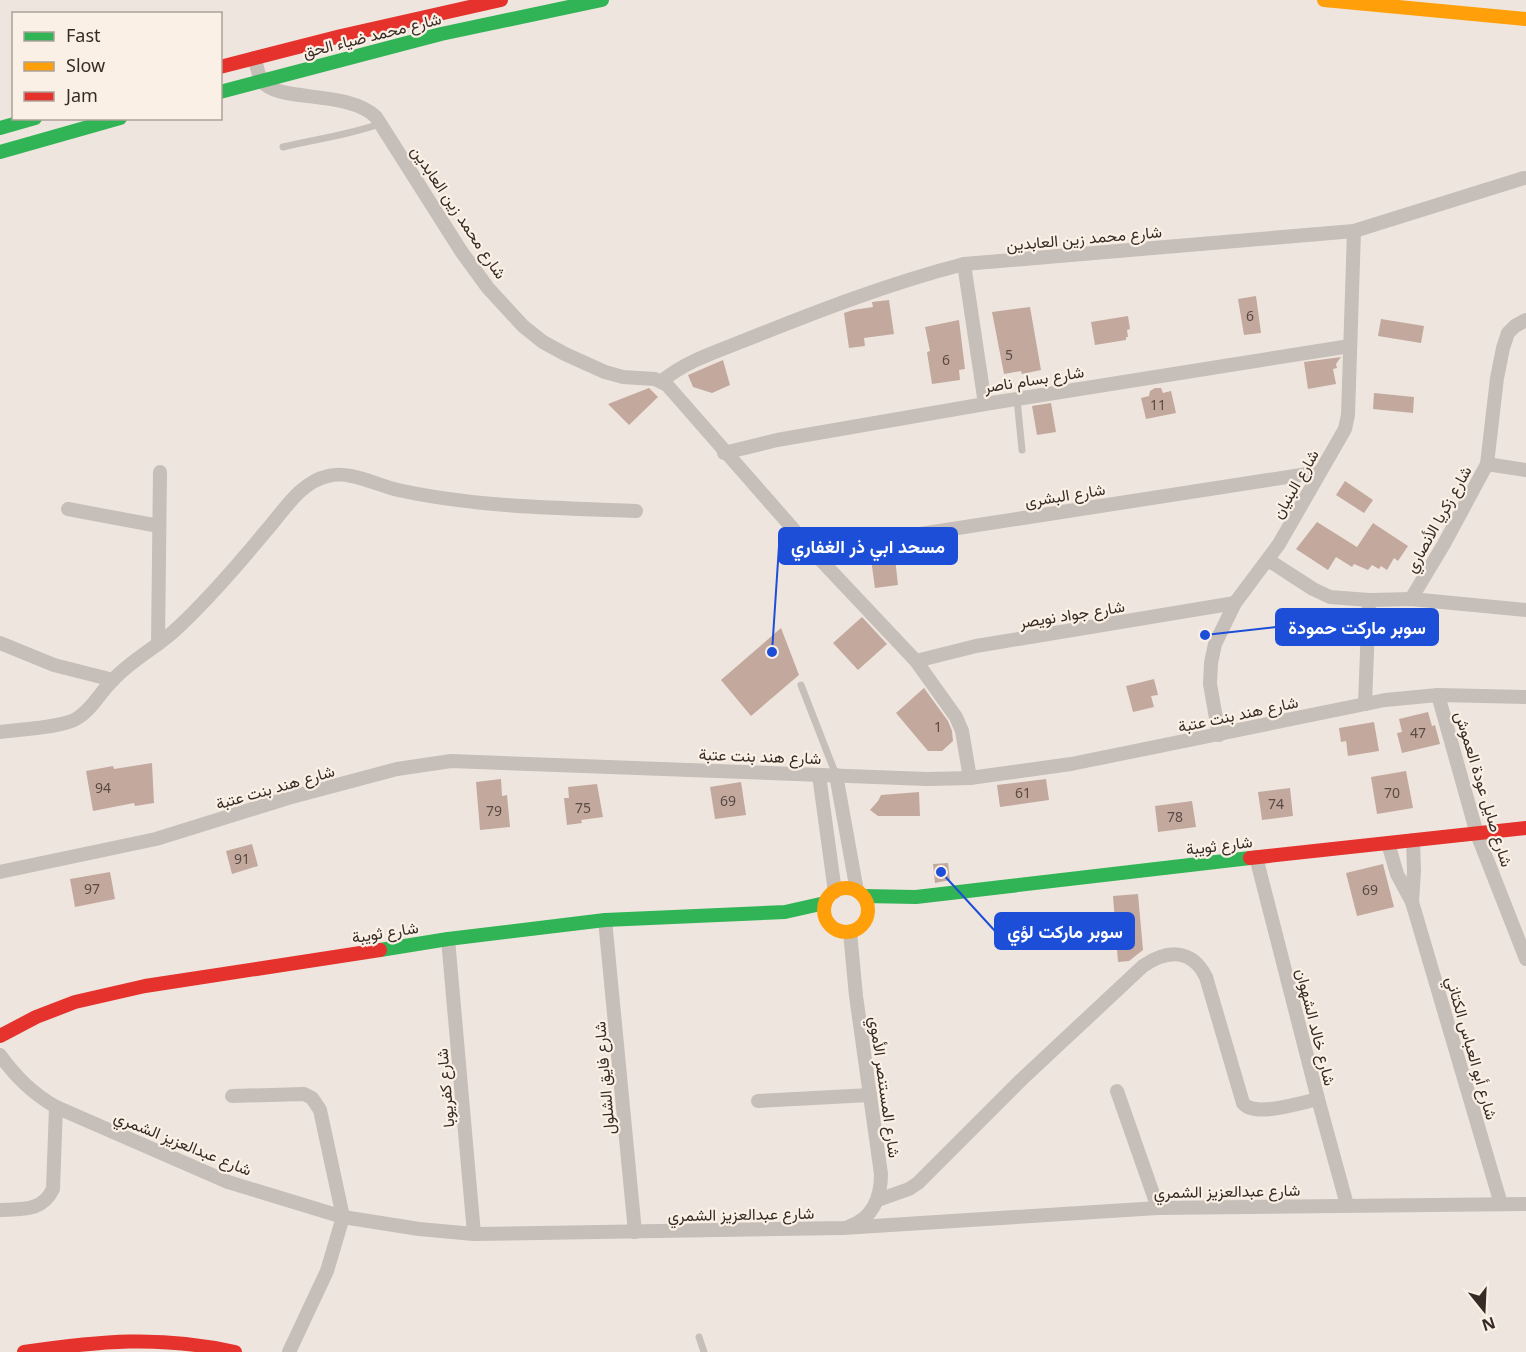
<svg xmlns="http://www.w3.org/2000/svg" width="1526" height="1352" font-family="'Noto Sans',Vazirmatn,sans-serif">
  <style>
    .building { fill: #c3a89e }
    .lines { fill: none; stroke-linecap: round; stroke-linejoin: round }
    .lane { stroke: #c6beb8; stroke-width: 7 }
    .street { stroke: #c6beb8; stroke-width: 14 }
    .fast { stroke: #30b455; stroke-width: 14 }
    .slow { stroke: #ff9f0a; stroke-width: 14 }
    .jam { stroke: #e5322d; stroke-width: 14 }
    .labels { text-anchor: middle; stroke-width: 4.5; stroke-linejoin: round; paint-order: stroke }
    .number-label { font-size: 14px; fill: #5a4a44 }
    .street-label { font-size: 16px; fill: #372b26; stroke: #fbf0e5 }
    .leader { fill: none; stroke: #1d4ed8; stroke-width: 2 }
    .callout-dot { fill: #1d4ed8; stroke: #fbf0e5; stroke-width: 2 }
    .callout { fill: #1d4ed8; stroke: #1d4ed8; stroke-width: 2 }
    .callout-label { font-size: 18px; text-anchor: middle; font-weight: bold; fill: #fff }
  </style>
  <rect width="100%" height="100%" fill="#eee6de"/>
  <g class="building">
    <path d="M 1256,296 L 1261,333 L 1244,335 L 1238,299 Z"/>
    <path d="M 889,300 L 894,334 L 864,338 L 865,346 L 849,348 L 844,313 L 853,310 L 873,307 L 872,302 Z"/>
    <path d="M 1030,307 L 1041,370 L 1022,374 L 1021,371 L 1004,374 L 992,312 Z"/>
    <path d="M 1128,316 L 1130,329 L 1127,330 L 1128,337 L 1126,337 L 1126,340 L 1095,345 L 1091,322 Z"/>
    <path d="M 1381,319 L 1424,326 L 1421,343 L 1378,336 Z"/>
    <path d="M 959,320 L 965,369 L 959,370 L 960,380 L 932,384 L 927,352 L 930,351 L 925,327 Z"/>
    <path d="M 1341,357 L 1336,364 L 1337,368 L 1333,369 L 1336,384 L 1308,389 L 1304,362 Z"/>
    <path d="M 723,360 L 730,385 L 712,393 L 693,387 L 688,375 Z"/>
    <path d="M 649,388 L 658,397 L 629,425 L 608,404 Z"/>
    <path d="M 1155,388 L 1161,388 L 1163,393 L 1171,391 L 1176,413 L 1146,419 L 1141,398 L 1149,396 L 1150,391 Z"/>
    <path d="M 1374,393 L 1414,397 L 1413,413 L 1373,409 Z"/>
    <path d="M 1051,403 L 1056,432 L 1037,435 L 1032,406 Z"/>
    <path d="M 1345,481 L 1373,500 L 1364,513 L 1336,495 Z"/>
    <path d="M 1317,522 L 1357,547 L 1373,523 L 1408,546 L 1398,561 L 1394,558 L 1387,570 L 1381,566 L 1379,569 L 1372,565 L 1368,570 L 1354,564 L 1352,567 L 1336,557 L 1328,570 L 1296,549 Z"/>
    <path d="M 894,549 L 898,585 L 875,588 L 870,552 Z"/>
    <path d="M 862,617 L 887,644 L 858,670 L 833,643 Z"/>
    <path d="M 781,628 L 799,675 L 751,716 L 721,680 Z"/>
    <path d="M 1154,679 L 1158,695 L 1151,696 L 1154,707 L 1133,712 L 1126,686 Z"/>
    <path d="M 924,688 L 948,721 L 952,731 L 953,741 L 942,751 L 928,751 L 896,713 Z"/>
    <path d="M 1428,712 L 1432,726 L 1435,725 L 1440,744 L 1402,753 L 1397,733 L 1402,732 L 1399,719 Z"/>
    <path d="M 1374,722 L 1379,751 L 1348,756 L 1346,741 L 1341,742 L 1339,728 Z"/>
    <path d="M 152,763 L 154,803 L 135,806 L 134,803 L 93,811 L 86,771 L 113,766 L 114,769 Z"/>
    <path d="M 1406,771 L 1413,808 L 1377,814 L 1371,777 Z"/>
    <path d="M 501,779 L 502,796 L 507,795 L 510,827 L 480,830 L 476,782 Z"/>
    <path d="M 1046,779 L 1049,800 L 1000,807 L 997,785 Z"/>
    <path d="M 741,782 L 746,815 L 715,819 L 710,787 Z"/>
    <path d="M 597,784 L 603,817 L 581,820 L 582,823 L 567,825 L 564,798 L 569,798 L 568,787 Z"/>
    <path d="M 1290,788 L 1293,816 L 1262,820 L 1258,792 Z"/>
    <path d="M 919,792 L 920,816 L 878,816 L 870,810 L 878,801 L 881,795 Z"/>
    <path d="M 1192,801 L 1196,827 L 1158,832 L 1155,806 Z"/>
    <path d="M 252,844 L 258,866 L 232,874 L 226,851 Z"/>
    <path d="M 948,863 L 950,880 L 935,883 L 933,864 Z"/>
    <path d="M 1383,864 L 1394,907 L 1357,916 L 1346,873 Z"/>
    <path d="M 110,872 L 115,899 L 75,907 L 70,879 Z"/>
    <path d="M 1138,894 L 1143,950 L 1129,961 L 1118,962 L 1113,896 Z"/>
  </g>
  <g class="lines">
    <g class="lane">
      <path d="M 283,147 C 316,139 350,135 382,123"/>
      <path d="M 1017,399 L 1022,450"/>
      <path d="M 801,685 L 836,775"/>
      <path d="M 699,1337 L 704,1352"/>
    </g>
    <g class="street">
      <path d="M 254,58 C 257,65 258,75 262,81 C 277,103 347,89 376,117 L 461,251 L 488,288 L 523,326 L 543,342 L 565,354 L 605,372 L 623,377 L 655,379 L 667,385 L 816,555 L 916,661 L 956,717 L 962,731 L 970,778"/>
      <path d="M 964,264 L 985,404"/>
      <path d="M 662,381 C 686,361 718,351 748,339 C 818,311 890,283 964,264 L 1354,231 L 1524,178"/>
      <path d="M 724,453 L 777,440 L 985,404 L 1350,346"/>
      <path d="M 1487,464 L 1526,470"/>
      <path d="M 68,509 L 159,526"/>
      <path d="M 816,555 L 881,540 L 1320,472"/>
      <path d="M 1268,560 L 1313,589 L 1330,597 L 1369,600 L 1411,599 L 1526,610"/>
      <path d="M 1411,599 L 1444,544 L 1487,464 L 1497,378 L 1503,348 L 1508,333 L 1515,326 L 1526,320"/>
      <path d="M 0,643 L 54,665 L 113,680"/>
      <path d="M 158,644 L 160,472"/>
      <path d="M 916,661 L 976,646 L 1235,603"/>
      <path d="M 1438,695 L 1477,834 L 1526,959"/>
      <path d="M 1365,704 L 1369,600"/>
      <path d="M 0,732 C 19,729 60,728 76,719 C 92,710 100,692 113,680 C 130,661 154,649 173,632 C 206,602 236,567 265,532 C 283,512 300,482 328,476 C 350,470 376,485 398,490 C 475,507 558,508 636,511"/>
      <path d="M 1219,735 L 1210,684 L 1211,663 L 1215,644 L 1235,603 L 1279,544 L 1345,429 L 1348,415 L 1354,231"/>
      <path d="M 819,775 L 835,892"/>
      <path d="M 836,775 L 857,891"/>
      <path d="M 1388,843 L 1397,874 L 1412,902 L 1501,1204"/>
      <path d="M 1256,857 L 1318,1099 L 1347,1205"/>
      <path d="M 0,872 L 156,839 L 288,798 L 397,769 L 451,761 L 927,779 L 970,778 L 1071,764 L 1385,700 L 1438,695 L 1526,697"/>
      <path d="M 1412,902 L 1414,871 L 1413,840"/>
      <path d="M 605,920 L 635,1232"/>
      <path d="M 448,939 L 474,1234"/>
      <path d="M 0,1055 C 16,1077 32,1093 56,1107 L 228,1182 L 343,1217 L 419,1229 L 474,1234 L 843,1228 L 1158,1208 L 1526,1204"/>
      <path d="M 1117,1091 L 1158,1208"/>
      <path d="M 232,1096 L 304,1094 L 312,1098 L 320,1110 L 343,1217 L 327,1271 L 289,1352"/>
      <path d="M 758,1101 L 870,1095"/>
      <path d="M 878,1200 L 909,1189 L 918,1183 L 1021,1080 L 1143,966 C 1168,949 1192,949 1206,977 L 1243,1103 C 1254,1118 1300,1103 1318,1099"/>
      <path d="M 0,1210 C 22,1209 42,1212 53,1189 L 56,1107"/>
      <path d="M 850,1226 C 873,1218 881,1197 881,1174 L 856,996 L 850,932"/>
    </g>
    <g class="fast">
      <path d="M 220,92 L 441,34 L 602,0"/>
      <path d="M 0,128 L 35,118"/>
      <path d="M 0,152 L 120,118"/>
      <path d="M 863,896 L 916,897 L 1250,858"/>
      <path d="M 380,950 L 448,939 L 605,920 L 785,912 L 825,903"/>
    </g>
    <g class="slow">
      <path d="M 1324,0 L 1526,19"/>
      <circle cx="846" cy="910" r="22"/>
    </g>
    <g class="jam">
      <path d="M 220,67 L 341,36 L 501,0"/>
      <path d="M 1250,858 L 1526,828"/>
      <path d="M 0,1036 L 36,1017 L 75,1002 L 145,986 L 380,950"/>
      <path d="M 24,1352 C 99,1341 160,1335 235,1352"/>
    </g>
  </g>
  <g class="labels">
    <g class="number-label">
      <text x="1250" y="321">6</text>
      <text x="1009" y="360">5</text>
      <text x="946" y="365">6</text>
      <text x="1158" y="410">11</text>
      <text x="938" y="732">1</text>
      <text x="1418" y="738">47</text>
      <text x="103" y="793">94</text>
      <text x="1023" y="798">61</text>
      <text x="1392" y="798">70</text>
      <text x="728" y="806">69</text>
      <text x="1276" y="809">74</text>
      <text x="583" y="813">75</text>
      <text x="494" y="816">79</text>
      <text x="1175" y="822">78</text>
      <text x="242" y="864">91</text>
      <text x="92" y="894">97</text>
      <text x="1370" y="895">69</text>
    </g>
    <g class="street-label">
      <text transform="translate(372 35) rotate(-14)" y="6">شارع محمد ضياء الحق</text>
      <text transform="translate(459 212) rotate(56)" y="6">شارع محمد زين العابدين</text>
      <text transform="translate(1084 238) rotate(-5)" y="6">شارع محمد زين العابدين</text>
      <text transform="translate(1034 379) rotate(-9)" y="6">شارع بسام ناصر</text>
      <text transform="translate(1295 484) rotate(-60)" y="6">شارع البنيان</text>
      <text transform="translate(1065 495) rotate(-9)" y="6">شارع البشرى</text>
      <text transform="translate(1438 519) rotate(-61)" y="6">شارع زكريا الأنصاري</text>
      <text transform="translate(1072 614) rotate(-9)" y="6">شارع جواد نويصر</text>
      <text transform="translate(1238 714) rotate(-12)" y="6">شارع هند بنت عتبة</text>
      <text transform="translate(760 756) rotate(2)" y="6">شارع هند بنت عتبة</text>
      <text transform="translate(275 787) rotate(-16)" y="6">شارع هند بنت عتبة</text>
      <text transform="translate(1484 789) rotate(73)" y="6">شارع صايل عودة العموش</text>
      <text transform="translate(1219 845) rotate(-7)" y="6">شارع ثويبة</text>
      <text transform="translate(385 932) rotate(-9)" y="6">شارع ثويبة</text>
      <text transform="translate(1316 1027) rotate(76)" y="6">شارع خالد الشهوان</text>
      <text transform="translate(1472 1048) rotate(74)" y="6">شارع أبو العباس الكتاني</text>
      <text transform="translate(604 1078) rotate(-95)" y="6">شارع فايق الشلول</text>
      <text transform="translate(885 1087) rotate(82)" y="6">شارع المستنصر الأموي</text>
      <text transform="translate(445 1088) rotate(-95)" y="6">شارع كفريوبا</text>
      <text transform="translate(183 1143) rotate(22)" y="6">شارع عبدالعزيز الشمري</text>
      <text transform="translate(1227 1191) rotate(-1)" y="6">شارع عبدالعزيز الشمري</text>
      <text transform="translate(741 1214) rotate(-1)" y="6">شارع عبدالعزيز الشمري</text>
    </g>
  </g>
  <path class="leader" d="M772 652L779 546M1205 635L1276 627M941 872L995 931"/>
  <g class="callout-dot">
    <circle cx="772" cy="652" r="6"/>
    <circle cx="1205" cy="635" r="6"/>
    <circle cx="941" cy="872" r="6"/>
  </g>
  <g class="callout">
    <rect x="779" y="528" width="178" height="36" rx="6"/>
    <rect x="1276" y="609" width="162" height="36" rx="6"/>
    <rect x="995" y="913" width="139" height="36" rx="6"/>
  </g>
  <g class="callout-label">
    <text x="868" y="553">مسحد ابي ذر الغفاري</text>
    <text x="1357" y="634">سوبر ماركت حمودة</text>
    <text x="1065" y="938">سوبر ماركت لؤي</text>
  </g>
  <rect x="12" y="12" width="210" height="108" fill="#fbf0e5" stroke="#ada199" stroke-width="1.5"/>
  <rect x="24" y="32" width="30" height="9" fill="#30b455" stroke="#ada199" stroke-width="1.5"/>
  <text x="66" y="42" font-size="18" fill="#372b26">Fast</text>
  <rect x="24" y="62" width="30" height="9" fill="#ff9f0a" stroke="#ada199" stroke-width="1.5"/>
  <text x="66" y="72" font-size="18" fill="#372b26">Slow</text>
  <rect x="24" y="92" width="30" height="9" fill="#e5322d" stroke="#ada199" stroke-width="1.5"/>
  <text x="66" y="102" font-size="18" fill="#372b26">Jam</text>
  <g transform="translate(1484 1310) rotate(162)" stroke="#fbf0e5" stroke-width="4.5" paint-order="stroke">
  <path d="M0-4.5L10 22L0 15L-10 22Z" fill="#372b26"/>
  <text y="-9" font-size="16" font-weight="bold" text-anchor="middle" fill="#372b26">N</text>
  </g>
</svg>
